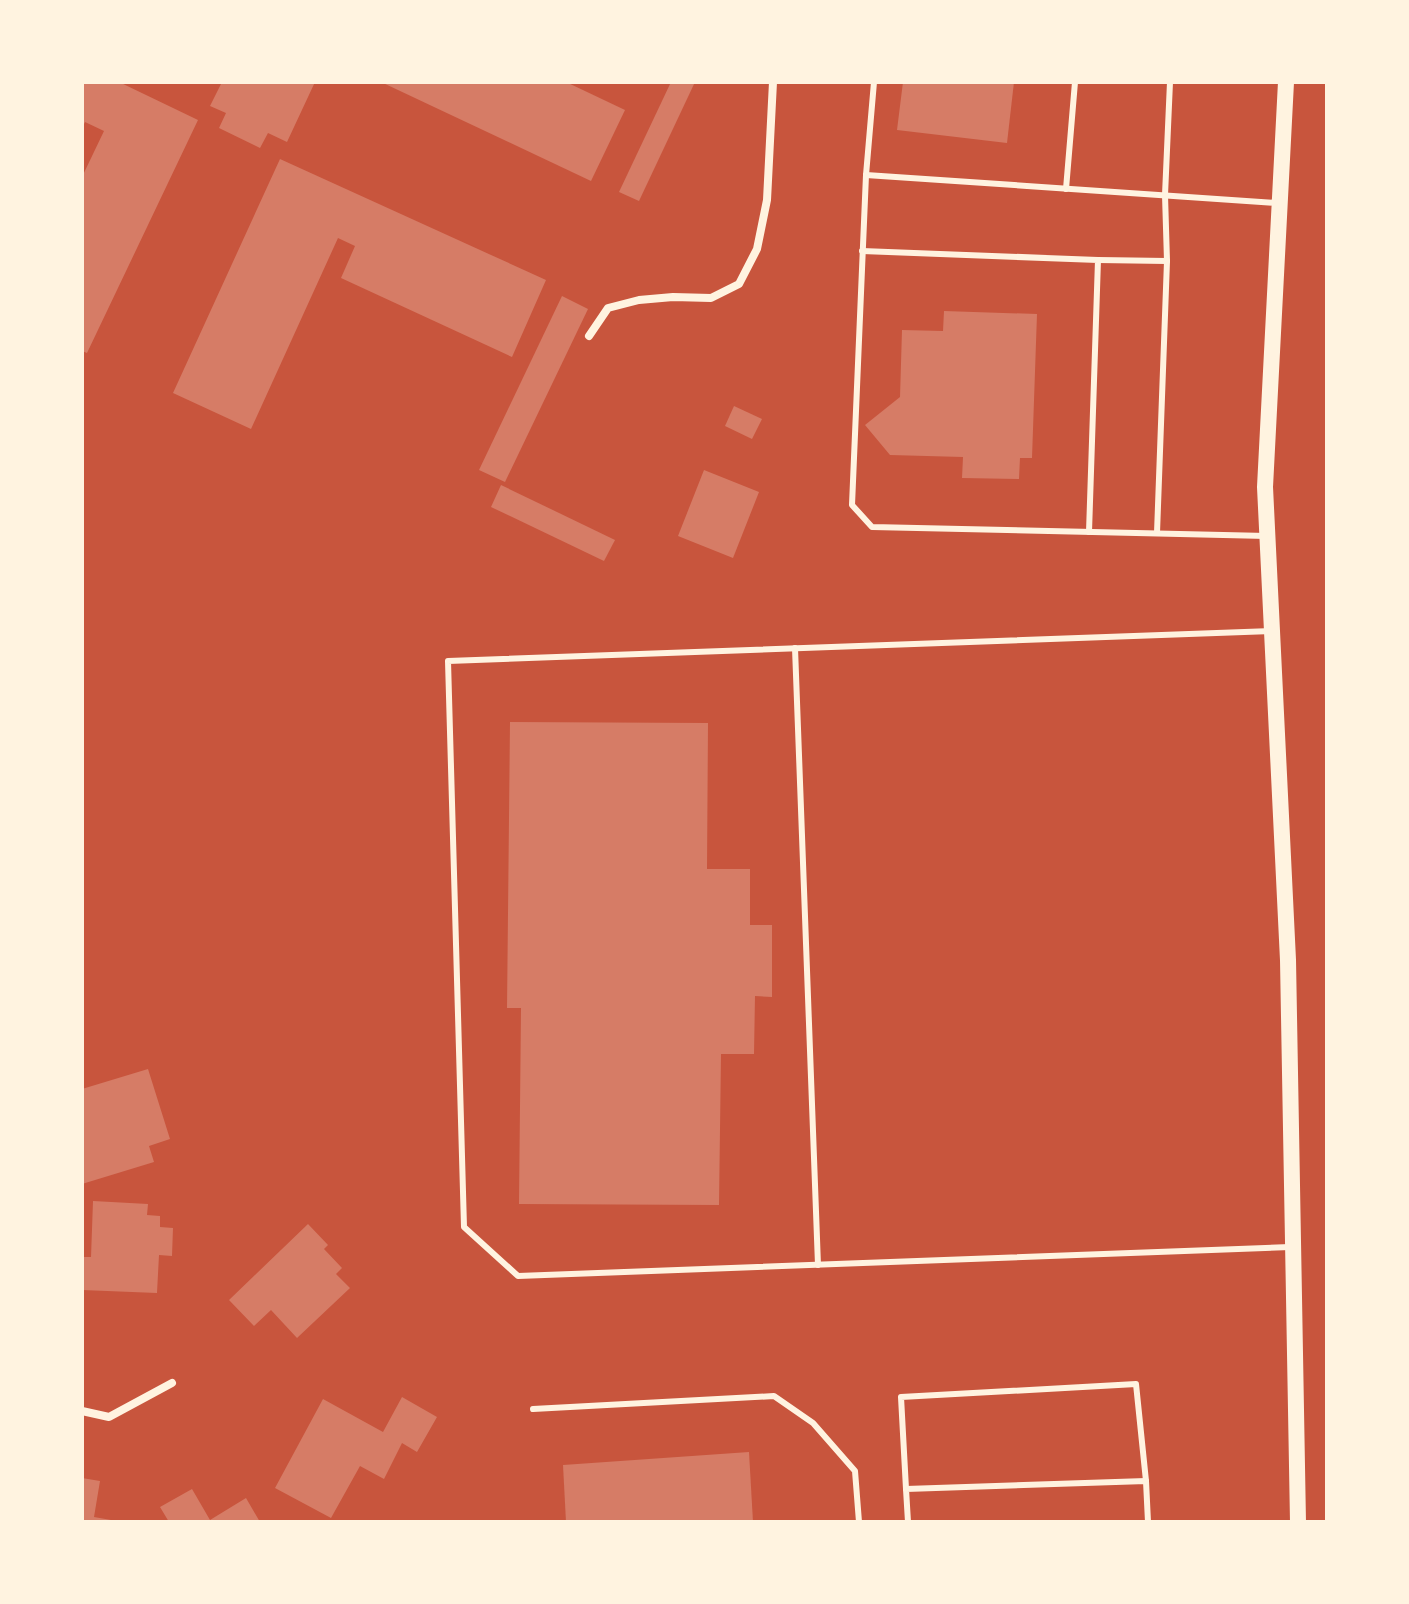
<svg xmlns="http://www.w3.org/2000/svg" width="1409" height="1604" font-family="Raleway,sans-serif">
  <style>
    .building { fill: #d67c66 }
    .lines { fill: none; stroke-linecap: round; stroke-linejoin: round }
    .service { stroke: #fff3e0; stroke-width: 6 }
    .minor { stroke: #fff3e0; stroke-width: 8 }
    .secondary { stroke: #fff3e0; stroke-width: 16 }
  </style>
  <rect width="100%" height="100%" fill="#c8553d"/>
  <g class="building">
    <path d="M 82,82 L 119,82 L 198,120 L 87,353 L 82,351 L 82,177 L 104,131 L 85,122 L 82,128 Z"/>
    <path d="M 222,82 L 315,82 L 287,142 L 268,133 L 260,148 L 219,128 L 226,113 L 210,106 Z"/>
    <path d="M 381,82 L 566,82 L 625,110 L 591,181 Z"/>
    <path d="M 671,82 L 695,82 L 639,201 L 619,192 Z"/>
    <path d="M 903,82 L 1014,82 L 1007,143 L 897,130 Z"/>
    <path d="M 280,159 L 546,280 L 512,357 L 341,278 L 355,246 L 338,238 L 251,429 L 173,393 Z"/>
    <path d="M 562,296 L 588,309 L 505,482 L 479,470 Z"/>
    <path d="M 944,311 L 1037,314 L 1032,458 L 1020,458 L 1019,479 L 962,478 L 963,457 L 890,455 L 865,425 L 900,397 L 902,330 L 943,331 Z"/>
    <path d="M 734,406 L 762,419 L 752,439 L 725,426 Z"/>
    <path d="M 704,470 L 759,492 L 733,558 L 678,536 Z"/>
    <path d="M 501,485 L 615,540 L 604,561 L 491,507 Z"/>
    <path d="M 510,722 L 708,723 L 707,869 L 750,869 L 750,925 L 772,925 L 772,997 L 755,996 L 754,1054 L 721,1054 L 719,1205 L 519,1204 L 521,1008 L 507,1008 Z"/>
    <path d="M 148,1069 L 170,1139 L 149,1146 L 154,1162 L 82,1184 L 82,1089 Z"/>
    <path d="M 93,1201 L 148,1204 L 147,1215 L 160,1216 L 160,1227 L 173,1228 L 172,1256 L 159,1255 L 157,1293 L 82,1290 L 82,1257 L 91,1257 Z"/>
    <path d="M 308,1224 L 328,1245 L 324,1249 L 342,1268 L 336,1274 L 350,1288 L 297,1338 L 271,1310 L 254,1326 L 229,1300 Z"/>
    <path d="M 402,1397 L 437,1417 L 417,1452 L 402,1443 L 384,1479 L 360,1466 L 331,1518 L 275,1488 L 323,1399 L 383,1432 Z"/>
    <path d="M 749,1452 L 753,1522 L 566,1522 L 563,1465 Z"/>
    <path d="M 82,1478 L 100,1481 L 94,1517 L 111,1520 L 111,1522 L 82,1522 Z"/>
    <path d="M 192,1489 L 210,1520 L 246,1498 L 260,1522 L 169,1522 L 160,1507 Z"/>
  </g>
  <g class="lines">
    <g class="service">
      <path d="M 874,82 L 866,175 L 852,505 L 872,527 L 1267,536"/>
      <path d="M 866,175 L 1277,203"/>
      <path d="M 1066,189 L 1075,82"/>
      <path d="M 862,251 L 1098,260 L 1089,532"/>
      <path d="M 1098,260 L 1167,261"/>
      <path d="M 1157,533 L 1167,261 L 1165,195 L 1170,82"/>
      <path d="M 1272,631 L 448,661 L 464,1227 L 518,1276 L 1290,1247"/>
      <path d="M 795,648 L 818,1265"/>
      <path d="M 533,1409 L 774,1396 L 813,1423 L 855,1471 L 859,1522"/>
      <path d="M 906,1489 L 901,1397 L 1136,1384 L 1146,1481"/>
      <path d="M 908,1522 L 906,1489 L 1146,1481 L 1148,1522"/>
    </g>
    <g class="minor">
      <path d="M 589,336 L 608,308 L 639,300 L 673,297 L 711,298 L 739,284 L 757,249 L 767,200 L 773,82"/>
      <path d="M 82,1411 L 109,1417 L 172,1383"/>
    </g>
    <path class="secondary" d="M 1286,82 L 1265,487 L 1288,960 L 1298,1522"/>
  </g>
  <rect width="1409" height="1604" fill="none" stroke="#fff3e0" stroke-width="168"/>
</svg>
